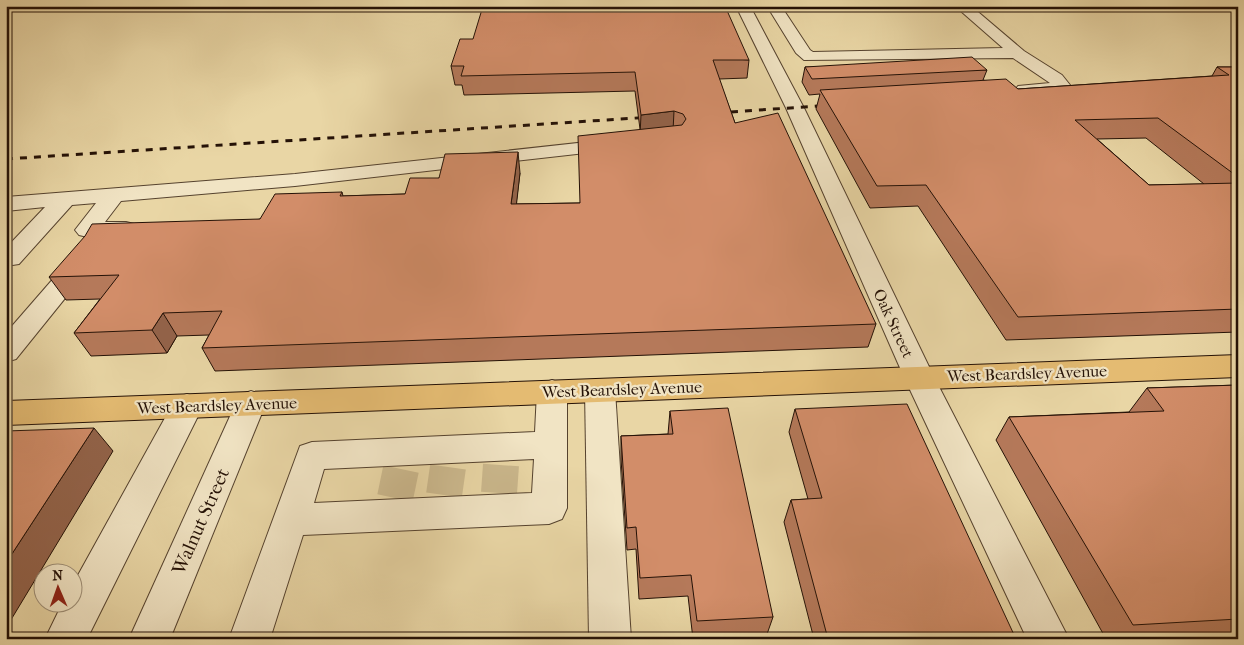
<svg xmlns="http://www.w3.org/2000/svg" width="1244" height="645" font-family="'IM FELL French Canon',serif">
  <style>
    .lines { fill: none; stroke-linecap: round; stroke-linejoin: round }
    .minor-tunnel { stroke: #cbb88d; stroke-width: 36; stroke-dasharray: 36 18; stroke-linecap: butt }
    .minor-casing { stroke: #55422e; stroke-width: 2 }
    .major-casing { stroke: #241106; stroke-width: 2 }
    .minor { fill: #f1e4c4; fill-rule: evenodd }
    .major { fill: #e4bb72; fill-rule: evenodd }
    .rail { stroke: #241106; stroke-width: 3; stroke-dasharray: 7 7; stroke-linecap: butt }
    .wall { fill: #b5795a; stroke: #241106; fill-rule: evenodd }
    .shaded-wall { fill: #93634a; stroke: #241106 }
    .building { fill: #d28d69; stroke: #241106 }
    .labels { text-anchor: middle; stroke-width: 4.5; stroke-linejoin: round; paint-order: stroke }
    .street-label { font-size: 16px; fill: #241106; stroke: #f1e4c4 }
    .near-street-label { font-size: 19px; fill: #241106; stroke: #f1e4c4 }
  </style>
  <rect width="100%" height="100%" fill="#e9d6a5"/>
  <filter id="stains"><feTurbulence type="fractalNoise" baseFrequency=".004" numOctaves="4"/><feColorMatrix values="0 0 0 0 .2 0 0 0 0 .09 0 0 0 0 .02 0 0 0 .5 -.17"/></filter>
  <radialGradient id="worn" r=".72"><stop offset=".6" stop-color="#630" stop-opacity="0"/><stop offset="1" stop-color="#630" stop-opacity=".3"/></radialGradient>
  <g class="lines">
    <g class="minor-tunnel">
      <path d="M 499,493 L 501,465"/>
      <path d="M 444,495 L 448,467"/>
      <path d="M 395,498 L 401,469"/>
    </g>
    <defs>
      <g id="minor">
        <path d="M 736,6 L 750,6 L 804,108 L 934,377 L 1069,639 L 1027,639 L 904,377 L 786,108 Z"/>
        <path d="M 767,6 L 781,6 L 810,50 L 813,52 L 1003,48 L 955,6 L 971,6 L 1024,51 L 1062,75 L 1070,85 C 1061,97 1031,97 1018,94 L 1015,90 L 1018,86 L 1050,83 L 1013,58 L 804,60 L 796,53 Z"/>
        <path d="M 614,139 L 621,141 L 624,145 L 621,149 L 295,186 L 121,201 L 105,222 L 126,222 L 134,224 L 138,229 L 134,234 C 118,238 95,239 79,235 L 75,230 L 96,203 L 72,205 L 19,264 L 6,266 L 6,248 L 45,207 L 6,211 L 6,197 L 295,174 Z"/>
        <path d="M 82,253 L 91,256 L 94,261 L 91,266 L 16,359 L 6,362 L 6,333 L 73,256 Z"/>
        <path d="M 600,379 L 611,382 L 615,390 L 631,639 L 589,639 L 585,390 L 589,382 Z"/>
        <path d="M 552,380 L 563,384 L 567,392 L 567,508 L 562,519 L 549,524 L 303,535 L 270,639 L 229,639 L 300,446 L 312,442 L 535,432 L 537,392 L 541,384 ZM 534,459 L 532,493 L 314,503 L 324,469 Z"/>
        <path d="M 251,391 L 262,395 L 266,403 L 170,639 L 129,639 L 236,403 L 240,395 Z"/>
        <path d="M 187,394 L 198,398 L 203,406 L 87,639 L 45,639 L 63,602 L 72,602 L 72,586 L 176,398 Z"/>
      </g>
      <path id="major" d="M 1238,355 L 1238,377 L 6,425 L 6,401 Z"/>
    </defs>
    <use href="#minor" class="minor-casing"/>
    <use href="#major" class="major-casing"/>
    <use href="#minor" class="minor"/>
    <use href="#major" class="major"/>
    <g class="rail">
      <path d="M 717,113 L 832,105"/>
      <path d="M 6,159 L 652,117"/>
    </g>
  </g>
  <g class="wall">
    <path d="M 473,39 L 749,60 L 747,78 L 719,79 L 735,123 L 876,324 L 868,347 L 215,371 L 202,348 L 209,335 L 177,336 L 167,353 L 91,356 L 74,333 L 100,299 L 66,300 L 49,277 L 260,219 L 342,192 L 343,196 L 405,194 L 439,178 L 520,173 L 516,204 L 580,203 L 640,129 L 635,91 L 464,95 L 462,85 L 455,85 L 451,66 Z"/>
    <path d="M 805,67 L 987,70 L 983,80 L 1018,89 L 1212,76 L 1217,67 L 1238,67 L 1238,332 L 1006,340 L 918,206 L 870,208 L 816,109 L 820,94 L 809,95 L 802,82 ZM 1146,138 L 1204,184 L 1149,185 L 1097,139 Z"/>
    <path d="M 1238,385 L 1238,637 L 1210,639 L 1106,639 L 996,440 L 1009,417 L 1129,412 L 1147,388 Z"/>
    <path d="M 795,409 L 1016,639 L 814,639 L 784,522 L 791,500 L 808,499 L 789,432 Z"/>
    <path d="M 670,411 L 773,617 L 766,637 L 738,639 L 693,639 L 688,596 L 639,599 L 636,549 L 627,550 L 621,459 L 621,436 L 668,434 Z"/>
  </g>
  <g class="shaded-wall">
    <path d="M 674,111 L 673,131 L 640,135 L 641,115 Z"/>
    <path d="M 518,152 L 520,173 L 514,226 L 511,204 Z"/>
    <path d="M 163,313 L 177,336 L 167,353 L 152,330 Z"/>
    <path d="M 94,428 L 113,451 L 6,628 L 6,563 Z"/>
  </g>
  <g class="building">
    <path d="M 483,6 L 725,6 L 749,60 L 713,60 L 735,123 L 778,113 L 876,324 L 202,348 L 222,311 L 163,313 L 152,330 L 74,333 L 119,275 L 49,277 L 85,236 L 92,224 L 260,219 L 275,194 L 342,192 L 340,196 L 405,194 L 410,178 L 439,178 L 445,154 L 518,152 L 511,204 L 580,203 L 578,136 L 682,125 L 686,119 L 683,114 L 674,111 L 641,115 L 635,72 L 461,76 L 464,66 L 451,66 L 460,39 L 473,39 Z"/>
    <path d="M 972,57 L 987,70 L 812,79 L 805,67 Z"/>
    <path d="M 1217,67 L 1238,67 L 1238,177 L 1158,118 L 1075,120 L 1149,185 L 1238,183 L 1238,309 L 1018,317 L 926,185 L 877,186 L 820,90 L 1006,79 L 1018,89 L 1229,75 Z"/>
    <path d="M 1238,385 L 1238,619 L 1133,625 L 1009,417 L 1164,411 L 1147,388 Z"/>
    <path d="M 907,404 L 1016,639 L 828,639 L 791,500 L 822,498 L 795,409 Z"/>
    <path d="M 728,408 L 773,617 L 697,621 L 691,575 L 640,578 L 636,527 L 627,528 L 621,436 L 673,434 L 670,411 Z"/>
    <path d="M 94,428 L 6,563 L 6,431 Z"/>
  </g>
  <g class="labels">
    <g class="street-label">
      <text transform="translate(894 323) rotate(65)" y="6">Oak Street</text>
      <text transform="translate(1027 373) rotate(-2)" y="6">West Beardsley Avenue</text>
      <text transform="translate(622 389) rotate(-2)" y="6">West Beardsley Avenue</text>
      <text transform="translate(217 405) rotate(-2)" y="6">West Beardsley Avenue</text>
    </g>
    <g class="near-street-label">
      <text transform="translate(200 521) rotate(-66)" y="7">Walnut Street</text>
    </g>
  </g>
  <rect width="1244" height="645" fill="none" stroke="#e9d6a5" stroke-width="25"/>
  <rect x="8" y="8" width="1229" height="630" fill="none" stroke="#241106" stroke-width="2.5"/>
  <rect x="12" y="12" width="1219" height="620" fill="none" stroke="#241106"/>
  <g transform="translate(58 588) rotate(358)"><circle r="24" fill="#f1e4c4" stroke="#9f9078"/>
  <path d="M0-4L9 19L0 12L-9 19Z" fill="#8f2418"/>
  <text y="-8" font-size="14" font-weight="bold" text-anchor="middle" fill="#241106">N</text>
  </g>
  <rect width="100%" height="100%" filter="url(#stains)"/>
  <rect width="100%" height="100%" fill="url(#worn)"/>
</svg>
